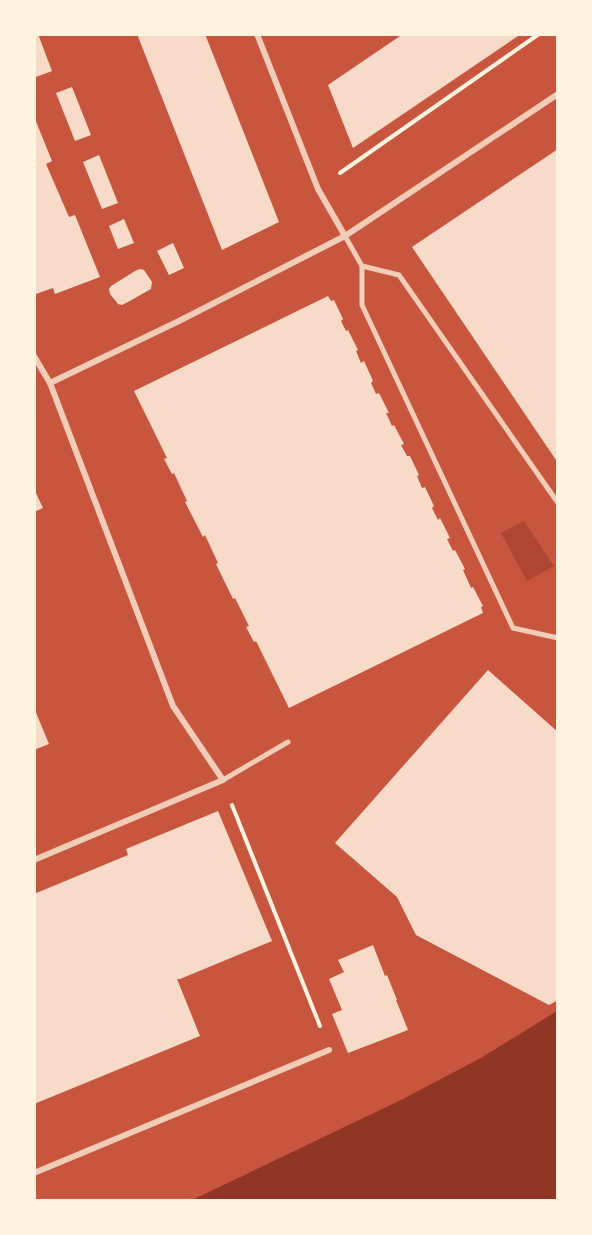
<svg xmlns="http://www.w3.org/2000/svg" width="592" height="1235" font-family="'Roboto Condensed',sans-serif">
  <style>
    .green { fill: #ae4732 }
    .water { fill: #8f3625 }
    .building { fill: #f7dbc8 }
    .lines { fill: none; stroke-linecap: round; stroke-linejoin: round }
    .path { stroke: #fff3e0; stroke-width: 4 }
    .pedestrian { stroke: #f1ccb7; stroke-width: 5 }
    .minor { stroke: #f1ccb7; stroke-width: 6 }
  </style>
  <rect width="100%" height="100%" fill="#c8553d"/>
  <path class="green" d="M 524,521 L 554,566 L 527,581 L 501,533 Z"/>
  <path class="water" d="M 557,1011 L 557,1200 L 192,1200 L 399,1101 L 481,1058 Z"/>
  <g class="building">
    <path d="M 34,34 L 38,34 L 52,71 L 36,77 L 34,73 Z"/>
    <path d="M 137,34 L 205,34 L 279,222 L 222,250 Z"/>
    <path d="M 403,34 L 521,34 L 353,148 L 328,85 Z"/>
    <path d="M 72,87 L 91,135 L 75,141 L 56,93 Z"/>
    <path d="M 35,119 L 52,161 L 46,164 L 69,217 L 75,215 L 100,277 L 55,294 L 53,288 L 36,294 L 34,291 Z"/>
    <path d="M 558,149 L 558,463 L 412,247 Z"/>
    <path d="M 99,155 L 118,203 L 102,209 L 83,162 Z"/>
    <path d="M 124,219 L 134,243 L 118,249 L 109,226 Z"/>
    <path d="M 173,243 L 184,268 L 169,275 L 157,251 Z"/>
    <path d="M 140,269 L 144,270 L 152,282 L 151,289 L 128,302 L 122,305 L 118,304 L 110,294 L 109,289 L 111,286 L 135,271 Z"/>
    <path d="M 328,296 L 331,301 L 334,300 L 343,319 L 341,321 L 346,331 L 348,330 L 358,350 L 356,351 L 361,363 L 364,361 L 373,381 L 371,383 L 376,394 L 379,393 L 389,413 L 386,413 L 392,426 L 394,425 L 404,444 L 401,445 L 407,456 L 410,456 L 419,475 L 417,476 L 422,488 L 425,487 L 434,506 L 432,508 L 438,520 L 440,518 L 450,538 L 447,539 L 453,551 L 455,550 L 465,569 L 463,570 L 471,588 L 473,587 L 483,606 L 481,607 L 483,613 L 289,708 L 256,641 L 254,642 L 246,627 L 249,626 L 235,598 L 233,599 L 216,564 L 218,563 L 205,535 L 203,537 L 185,502 L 187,501 L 174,473 L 172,474 L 164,459 L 167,458 L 134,391 Z"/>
    <path d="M 34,489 L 43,508 L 34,512 Z"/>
    <path d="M 488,670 L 558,732 L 558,1000 L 549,1005 L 416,935 L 397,897 L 335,843 Z"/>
    <path d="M 34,708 L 49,744 L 34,750 Z"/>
    <path d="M 218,811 L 272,941 L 180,979 L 177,979 L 200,1036 L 34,1104 L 34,894 L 128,855 L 126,849 Z"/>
    <path d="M 373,945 L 385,976 L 387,975 L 397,1000 L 396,1000 L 408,1030 L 348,1053 L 332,1014 L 342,1010 L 329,979 L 344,972 L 338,960 Z"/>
  </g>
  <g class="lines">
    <g class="path">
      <path d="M 340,173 L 539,34"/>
      <path d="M 232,805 L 320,1026"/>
    </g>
    <g class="pedestrian">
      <path d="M 345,236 L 362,266 L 399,275 L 558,503"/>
      <path d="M 362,266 L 362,305 L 513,628 L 558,638"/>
      <path d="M 223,780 L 288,742"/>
    </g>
    <g class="minor">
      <path d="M 257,34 L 318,189 L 345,236"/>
      <path d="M 34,356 L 50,383 L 173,706 L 223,780 L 34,860"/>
      <path d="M 50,383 L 179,321 L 345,236 L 558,94"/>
      <path d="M 34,1173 L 329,1050"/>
    </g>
  </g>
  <rect width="592" height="1235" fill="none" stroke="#fff3e0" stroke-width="72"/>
</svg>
